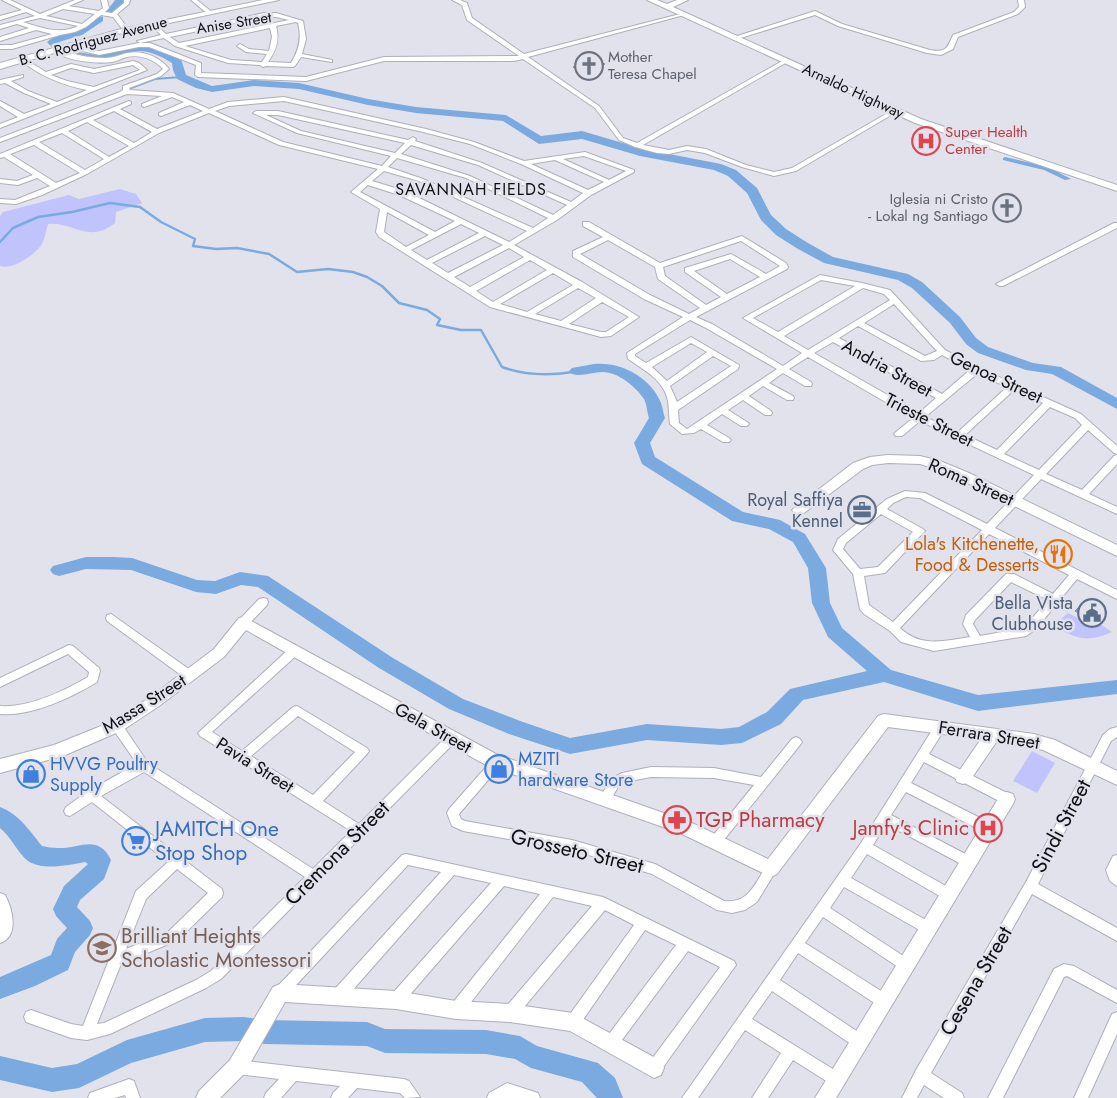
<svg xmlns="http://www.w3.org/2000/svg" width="1117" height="1098" font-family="Jost,sans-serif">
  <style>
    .green { fill: #c1c3fc }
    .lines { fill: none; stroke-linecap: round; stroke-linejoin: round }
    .stream-far1 { stroke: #7baae1; stroke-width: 2 }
    .stream { stroke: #7baae1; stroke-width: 2.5 }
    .canal { fill: #7baae1; fill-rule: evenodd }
    .river { fill: #7baae1; fill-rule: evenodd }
    .building { fill: #9c9ddf; stroke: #85858f }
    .street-casing { stroke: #aeafb9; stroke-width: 2 }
    .secondary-casing { stroke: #aeafb9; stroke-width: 2 }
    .street { fill: #fff; fill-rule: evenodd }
    .secondary { fill: #fff; fill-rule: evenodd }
    .labels { text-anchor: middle; stroke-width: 5; stroke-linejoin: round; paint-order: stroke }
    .far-street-label { font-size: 15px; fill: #0f0f13; stroke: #e2e2ed }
    .far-worship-label { font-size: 15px; fill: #5b616d; stroke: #e2e2ed; text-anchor: start }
    .far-health-label { font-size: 15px; fill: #be3a42; stroke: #e2e2ed; text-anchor: start }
    .far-neighbourhood-label { font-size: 16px; letter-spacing: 1px; fill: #0f0f13; stroke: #e2e2ed }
    .street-label { font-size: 18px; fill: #0f0f13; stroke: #e2e2ed }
    .service-label { font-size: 18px; fill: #4e5e75; stroke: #e2e2ed; text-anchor: end }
    .food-label { font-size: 18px; fill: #c56008; stroke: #e2e2ed; text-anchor: end }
    .shop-label { font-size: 18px; fill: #366cbe; stroke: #e2e2ed; text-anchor: start }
    .near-health-label { font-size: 21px; fill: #be3a42; stroke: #e2e2ed; text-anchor: start }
    .near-street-label { font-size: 21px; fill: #0f0f13; stroke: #e2e2ed }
    .near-shop-label { font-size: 21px; fill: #366cbe; stroke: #e2e2ed; text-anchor: start }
    .near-education-label { font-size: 21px; fill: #785e54; stroke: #e2e2ed; text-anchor: start }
  </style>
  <rect width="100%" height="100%" fill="#e2e2ed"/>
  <g class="green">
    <path d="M 120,189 L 136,194 L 142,203 L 116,212 L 115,223 C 89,244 73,222 48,224 C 46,230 45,239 42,244 C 35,255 13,270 0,266 L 0,216 L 3,212 L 69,195 L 79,199 Z"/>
    <path d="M 1068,613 L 1096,627 L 1100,624 L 1112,632 C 1087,643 1077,639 1053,626 Z"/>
    <path d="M 1032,751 L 1055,763 L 1037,793 L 1013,781 Z"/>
  </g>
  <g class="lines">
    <path class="stream-far1" d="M 131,88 L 155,79 L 181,77"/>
    <path class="stream" d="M 0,242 L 13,228 L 38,217 L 72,212 L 110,203 L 140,207 L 161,222 L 195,239 L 193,246 L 216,249 L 237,248 L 269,254 L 297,272 L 328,269 L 353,272 L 367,277 L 382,286 L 399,303 L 427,310 L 440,319 L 437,325 L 461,330 L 481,330 L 502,367 C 527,376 551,376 577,371"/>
    <path class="canal" d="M 1005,157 L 1048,167 L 1071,179 L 1065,180 L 1044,170 L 1003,160 L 1003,158 Z"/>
    <g class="river">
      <path d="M 115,0 L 125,0 L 115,14 L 107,14 L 106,12 Z"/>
      <path d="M 99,16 L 103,17 L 103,21 L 82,35 L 59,42 C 72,52 95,58 111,53 C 120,50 128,46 137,45 C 152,43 168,52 181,59 L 186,75 L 212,86 L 254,80 L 299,83 L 368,99 L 416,107 L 506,115 L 541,136 L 582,131 L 643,149 L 721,164 L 736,170 L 757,188 L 771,215 L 786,229 L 808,243 L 833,257 L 908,274 L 922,282 L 960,317 L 976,338 L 988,347 L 1033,363 L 1061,367 L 1117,398 L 1117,409 L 1052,374 L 1026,370 L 978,353 L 966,344 L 950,323 L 912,288 L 898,280 L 824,263 L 798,249 L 776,235 L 761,220 L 747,193 L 728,176 L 714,170 L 640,156 L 582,139 L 539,144 L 503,121 L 416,113 L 368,105 L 299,89 L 254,86 L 212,92 L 196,88 L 177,79 L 173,70 L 172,63 C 162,57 151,51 139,51 C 130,51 121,57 113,59 C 93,64 60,58 47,42 L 56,35 L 75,31 Z"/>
      <path d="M 594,364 C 620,361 651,377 661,403 C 663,408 663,413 665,418 L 650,443 L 655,457 L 743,512 L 780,520 L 805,534 L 826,568 L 830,603 L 842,628 L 891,670 L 978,695 L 1117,680 L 1117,694 L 978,711 L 884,682 L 803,700 L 781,724 L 742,743 L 721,745 L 647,740 L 570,754 L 509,734 L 449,709 L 379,668 L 258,587 L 241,585 L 216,594 L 196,592 L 131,570 L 86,569 L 59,576 L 53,574 L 50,570 L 53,566 L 86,557 L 114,557 L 132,558 L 197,580 L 215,581 L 240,572 L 268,576 L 393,658 L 463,699 L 523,722 L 570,738 L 647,724 L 721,729 L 739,727 L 767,712 L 790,689 L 867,671 L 828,637 L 812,603 L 808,568 L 793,542 L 769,529 L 732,521 L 642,464 L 634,443 L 649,418 C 647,412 647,405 644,399 C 636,387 618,372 603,372 C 592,372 582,377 572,374 L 569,371 L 572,368 Z"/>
      <path d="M 0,807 C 19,814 30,831 42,846 C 47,847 53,848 58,848 C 79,849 98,833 111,860 L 104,879 L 80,900 L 77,907 L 90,921 L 93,928 L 90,935 L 75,952 L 68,970 L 35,986 L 0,999 L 0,977 L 51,955 L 57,939 L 67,928 L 56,916 L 53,909 L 64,886 L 88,864 L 85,862 C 69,865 43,871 28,861 C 18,853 11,837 0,828 Z"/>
      <path d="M 244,1017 L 265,1020 L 367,1022 L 385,1029 L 486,1030 L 520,1036 L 537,1046 L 598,1063 L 615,1078 L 623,1098 L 597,1098 L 582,1082 L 531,1068 L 515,1059 L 486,1054 L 385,1053 L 367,1046 L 265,1044 L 244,1041 L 205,1042 L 131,1063 L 79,1088 L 52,1092 L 0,1080 L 0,1056 L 52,1068 L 77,1064 L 127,1040 L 205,1018 Z"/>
    </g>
  </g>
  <g class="building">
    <path d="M 591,59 L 605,64 L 587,73 L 573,67 Z"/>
    <path d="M 1092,599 L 1105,606 L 1102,610 L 1107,612 L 1097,627 L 1078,617 L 1081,614 L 1075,611 L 1085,601 L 1089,603 Z"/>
  </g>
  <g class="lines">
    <defs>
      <g id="street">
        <path d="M 2,0 L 10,0 L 40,14 L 75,0 L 83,0 L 69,6 L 99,11 L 103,8 L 101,0 L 107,0 L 109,8 L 105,12 L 112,13 L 124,3 L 124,0 L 130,0 L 129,4 L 117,14 L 129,30 L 124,31 L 113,17 L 101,15 L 86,27 L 75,32 L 60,35 L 12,49 L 0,49 L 0,45 L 12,45 L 52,34 L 36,30 L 0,41 L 0,37 L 29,28 L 17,24 L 0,29 L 0,25 L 35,16 L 26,12 L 0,20 L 0,16 L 22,10 ZM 63,9 L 95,14 L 82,24 L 46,16 ZM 40,18 L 78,26 C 60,35 42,28 23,22 Z"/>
        <path d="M 191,0 L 197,0 L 213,13 L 208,14 Z"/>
        <path d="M 452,0 L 460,0 L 467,3 L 472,18 L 524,54 L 684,13 L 684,15 L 528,57 L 599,106 L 623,138 L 637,143 L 784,60 L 789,61 L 643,145 L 669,150 L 687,146 L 706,149 L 746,165 L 774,172 L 792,168 L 893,110 L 898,111 L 796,171 L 774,176 L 742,167 L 705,153 L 687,150 L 669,154 L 657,153 L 635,147 L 619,140 L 595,108 L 523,59 L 514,61 L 384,61 L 306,81 L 198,77 L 195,75 L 196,65 L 149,47 L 139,47 L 99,55 L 74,49 L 69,45 L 72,43 L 78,47 L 99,51 L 139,43 L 150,43 L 201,63 L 201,73 L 306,77 L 384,57 L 519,56 L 467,20 L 462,5 Z"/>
        <path d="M 1018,0 L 1024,0 L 1025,7 L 1018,14 L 958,37 L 953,49 L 941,55 L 927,53 L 838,26 L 815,15 L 734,40 L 731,38 L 815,11 L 842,24 L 930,50 C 947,53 947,48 953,35 L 1014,12 L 1019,7 Z"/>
        <path d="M 264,13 L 276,13 L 303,21 L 306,39 L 302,54 L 332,60 L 332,62 L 301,57 L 295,66 L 293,67 L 266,66 L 263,67 L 260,65 L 228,63 L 175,46 L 164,38 L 140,43 L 137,41 L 161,35 L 150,24 L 153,22 L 166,34 ZM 264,17 L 276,17 L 289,20 L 179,43 L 170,37 ZM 296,22 L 298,23 C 302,38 299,50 291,63 L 268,62 C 276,51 280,40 276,26 ZM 270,28 L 272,37 L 269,51 L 249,49 L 240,44 L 237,46 L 246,52 L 267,54 L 262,62 L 231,60 L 185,46 Z"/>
        <path d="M 55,48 C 72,54 87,58 105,58 C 113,58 119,55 127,53 C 143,50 160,57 169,69 L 161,76 L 129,88 L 130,90 L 173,93 L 209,109 L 228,102 L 284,97 L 426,129 L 474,142 L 524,161 L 585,152 L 634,170 L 634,172 L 591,195 L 557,220 L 514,245 L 582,282 L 639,317 L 611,336 L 601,337 L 490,307 L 379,237 L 376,232 L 380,209 L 351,192 L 378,169 L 279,145 L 209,113 L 159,133 L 87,174 L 42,195 L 16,204 L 0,203 L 0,199 L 15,200 L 50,186 L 37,178 L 18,185 L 0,183 L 0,179 L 17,181 L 33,175 L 4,157 L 0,158 L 0,154 L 129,101 L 131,102 L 131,104 L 120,109 L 157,129 L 203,111 L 190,105 L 161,116 L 159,115 L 159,113 L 184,102 L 172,97 L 144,107 L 142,106 L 142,104 L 162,96 L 127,94 L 0,142 L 0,138 L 120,92 L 123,90 L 123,86 L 157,74 L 163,69 C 154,59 140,54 127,57 C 122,58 118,61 112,62 C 95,64 66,61 52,50 ZM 284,101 L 423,132 L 470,144 L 521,164 L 583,193 L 571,202 L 482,163 L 415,141 L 416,139 L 413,137 L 408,140 L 278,111 L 256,111 L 253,113 L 297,133 L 391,156 L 382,166 L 283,142 L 215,111 L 229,106 ZM 114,111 L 152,132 L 134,143 L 93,120 ZM 266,115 L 278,115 L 405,143 L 395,153 L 301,131 ZM 87,122 L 129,146 L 109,157 L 68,131 ZM 62,133 L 104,159 L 85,170 L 39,142 ZM 34,145 L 80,173 L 56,183 L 10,154 ZM 411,145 L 478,165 L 567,205 L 553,215 L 470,176 L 401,154 ZM 584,156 L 626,171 L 609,180 L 563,159 ZM 397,158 L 466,178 L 548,218 L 533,228 L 423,179 L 388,167 ZM 555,160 L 604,182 L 588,190 L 531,164 ZM 384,171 L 419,181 L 527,231 L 509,242 L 405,191 L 372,181 ZM 368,185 L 399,195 L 455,221 L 435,232 L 360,192 ZM 387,212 L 429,235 L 406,247 L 384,232 ZM 461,224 L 479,233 L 427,260 L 411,250 ZM 485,236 L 503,245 L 448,273 L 432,263 ZM 509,248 L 524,257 L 470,287 L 454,277 ZM 530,260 L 547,270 L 493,302 L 476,291 ZM 553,273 L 573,285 L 527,312 L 500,304 ZM 578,288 L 596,298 L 561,321 L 535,314 ZM 602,302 L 629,317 L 606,332 L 601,332 L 569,324 Z"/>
        <path d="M 21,59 L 25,59 L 46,72 L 71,64 L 94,69 L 133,61 L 139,63 L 147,70 L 0,128 L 0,124 L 18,117 L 0,106 L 0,101 L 24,114 L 51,104 L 24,93 L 5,83 L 0,84 L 0,80 L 23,75 L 23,77 L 11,81 L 28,91 L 57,102 L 87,90 C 61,85 41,76 21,61 ZM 133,65 L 140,70 L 94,87 L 67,81 L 51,75 L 71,68 L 94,73 Z"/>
        <path d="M 583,222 L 589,222 L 660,263 L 742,236 L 786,263 L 788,267 L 787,269 L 696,317 L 712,324 L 783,366 L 802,353 L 743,318 L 820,275 L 862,283 L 890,290 L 945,350 L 979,368 L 1081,414 L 1117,446 L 1117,454 L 1114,453 L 1088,430 L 1046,474 L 1082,490 L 1114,456 L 1117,455 L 1117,464 L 1089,494 L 1117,507 L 1117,514 L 1041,479 L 995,528 L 1117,590 L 1117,599 L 1077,579 L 1036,629 L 1026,636 L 934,651 L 901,642 L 890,631 L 864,614 L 860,609 L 853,574 L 833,550 L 838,539 L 877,507 L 887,499 L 905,491 L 925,493 L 987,524 L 1034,475 L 920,421 L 902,436 L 896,436 L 894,434 L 896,432 L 913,418 L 808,357 L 789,369 L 811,382 L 812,384 L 811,386 L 805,386 L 783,373 L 769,383 L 793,396 L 794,398 L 793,400 L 787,400 L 763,386 L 749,396 L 771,411 L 772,413 L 771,415 L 765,415 L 743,400 L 728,410 L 747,422 L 749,424 L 747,426 L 741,426 L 722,414 L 707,425 L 729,438 L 731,440 L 729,442 L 723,442 L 701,429 L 694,433 L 682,434 L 670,424 C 669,416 669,408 668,401 C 664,380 644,370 628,359 L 627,353 L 683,317 L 644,299 L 573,257 L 573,251 L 603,237 L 583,226 ZM 608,240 L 655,267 L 658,279 L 700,308 L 689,314 L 650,295 L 580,254 ZM 741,241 L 780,266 L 766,274 L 731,254 L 685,268 L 685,272 L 721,297 L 706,305 L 665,276 L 663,267 ZM 730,259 L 760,277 L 727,294 L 694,271 ZM 821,280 L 855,286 L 778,332 L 753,318 ZM 863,288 L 884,294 L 890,300 L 808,350 L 784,336 ZM 894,304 L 937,351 L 925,356 L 864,323 ZM 690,320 L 706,328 L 777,369 L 687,429 L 679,423 L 678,410 L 738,369 L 739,365 L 691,337 L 646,363 L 635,356 L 635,354 ZM 858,326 L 921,361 L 934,360 L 942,355 L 970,370 L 942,394 L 839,338 ZM 833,342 L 936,398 L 919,413 L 814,353 ZM 691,343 L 707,352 L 667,381 L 652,367 ZM 713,356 L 731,366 L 677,402 L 670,386 ZM 977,374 L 1007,387 L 958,432 L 925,417 ZM 1014,390 L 1043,403 L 997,450 L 965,435 ZM 1050,407 L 1075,418 L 1082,425 L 1039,470 L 1004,454 ZM 906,497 L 920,498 L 982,530 L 893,622 L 869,605 L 864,576 L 885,573 L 925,531 L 923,529 L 887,509 L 893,503 ZM 881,514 L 913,532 L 878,567 L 860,569 L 843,549 L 846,543 ZM 989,534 L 1069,575 L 1053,594 L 1014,574 L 1006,574 L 966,615 L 963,624 L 970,637 C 944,641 921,648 900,628 ZM 1011,582 L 1048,600 L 1028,623 L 1019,629 L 980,636 L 973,624 L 975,620 Z"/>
        <path d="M 1114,223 L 1117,223 L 1117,228 L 1003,286 L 1000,286 L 996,284 Z"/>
        <path d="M 263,598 L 267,599 L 268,602 L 267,605 L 248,625 L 240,625 L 239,622 L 240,619 L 259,599 Z"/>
        <path d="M 111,614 L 193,672 L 195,675 L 193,678 L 185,678 L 107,621 L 106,618 L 107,615 Z"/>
        <path d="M 69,645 L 73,646 L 99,668 L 100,671 L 97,682 C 71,698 30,717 0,714 L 0,706 C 28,708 64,691 88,677 L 89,672 L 68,654 L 0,687 L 0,678 Z"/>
        <path d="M 294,647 L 298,648 L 299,651 L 298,654 L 212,732 L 242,751 L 293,707 L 297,706 L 367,748 L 369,751 L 367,754 L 323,801 L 359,824 L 448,735 L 452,733 L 456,735 L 458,738 L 456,741 L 221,979 L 206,988 L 110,1034 L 87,1040 L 71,1038 L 26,1022 L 24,1017 L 26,1012 L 31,1010 L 71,1024 L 83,1026 L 136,891 L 168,862 L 92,802 L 70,816 L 66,815 L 64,811 L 66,807 L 88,791 L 137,764 L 113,729 L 111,726 L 113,723 L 117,721 L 121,723 L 148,763 L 313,869 L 351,831 L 200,736 L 198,733 L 290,648 ZM 298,716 L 355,752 L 313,795 L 251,756 ZM 144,772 L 305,877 L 211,971 L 196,980 L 104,1023 L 97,1024 L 121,964 L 178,940 L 222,897 L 223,893 L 222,889 L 101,796 ZM 177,869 L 208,893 L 168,932 L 126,949 L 146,899 Z"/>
        <path d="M 940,722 L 944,724 L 946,727 L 929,754 L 1011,795 L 1013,799 L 1011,803 L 1007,804 L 1003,803 L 924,762 L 911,783 L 992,824 L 994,828 L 992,832 L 988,833 L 984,832 L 906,792 L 891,815 L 973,858 L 975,862 L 973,866 L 969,867 L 965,866 L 886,824 L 873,845 L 953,890 L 954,894 L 953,898 L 948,900 L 943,898 L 867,854 L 851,878 L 933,924 L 935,928 L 933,932 L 928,934 L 923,932 L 844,887 L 830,908 L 911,961 L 913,965 L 911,969 L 906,971 L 901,969 L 823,917 L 805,943 L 889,996 L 891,1001 L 889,1006 L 884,1007 L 879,1006 L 798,953 L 780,980 L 864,1036 L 866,1041 L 864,1046 L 859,1048 L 854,1046 L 772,991 L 752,1019 L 841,1074 L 843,1079 L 841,1084 L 836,1086 L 831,1084 L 793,1060 L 768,1098 L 752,1098 L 781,1053 L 745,1030 L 698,1098 L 682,1098 L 861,843 L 936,724 Z"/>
        <path d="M 1117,727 L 1117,737 L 1111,741 L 1038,884 L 1117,928 L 1117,941 L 1032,894 L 931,1073 L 962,1093 L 964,1098 L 944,1098 L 924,1085 L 917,1098 L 902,1098 L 916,1070 L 1026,882 L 1103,735 L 1110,729 Z"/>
        <path d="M 796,737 L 800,739 L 802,742 L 800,745 L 719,846 L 715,847 L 711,846 L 709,842 L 711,838 L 754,785 L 714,778 L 651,777 L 625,782 L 619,785 L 609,803 L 605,804 L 601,803 L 599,799 L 611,779 L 622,773 L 651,767 L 714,768 L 761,777 L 792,739 Z"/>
        <path d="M 497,757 L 501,759 L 503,762 L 501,765 L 459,814 L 461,819 L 465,821 L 572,840 L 655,864 L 724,901 C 749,904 755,883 767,865 L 771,864 L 775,865 L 777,869 L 757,902 L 745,910 L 732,913 L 717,910 L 652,874 L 572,850 L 463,831 L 452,826 L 447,813 L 449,809 L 493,759 Z"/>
        <path d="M 406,854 L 603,897 L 734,961 L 736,965 L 659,1073 L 654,1075 L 649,1073 L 647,1068 L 649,1063 L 720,967 L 688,951 L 616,1048 L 611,1050 L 606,1048 L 604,1043 L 606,1038 L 676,945 L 645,930 L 578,1027 L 573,1029 L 568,1027 L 566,1022 L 568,1017 L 634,925 L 605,910 L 515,1018 L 510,1020 L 505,1018 L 503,1013 L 505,1008 L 592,906 L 553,897 L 461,1015 L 456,1016 L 451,1015 L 449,1010 L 451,1005 L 540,894 L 504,886 L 401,1005 L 396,1006 L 391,1005 L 389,1000 L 391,995 L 491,883 L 454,875 L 343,1001 L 338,1002 L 333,1001 L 331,996 L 333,991 L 441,872 L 408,865 L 285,997 L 280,999 L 275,997 L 273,993 L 275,989 L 402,855 Z"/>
        <path d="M 1117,855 L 1117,886 L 1110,881 L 1106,870 L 1113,856 Z"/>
        <path d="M 0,893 L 5,895 C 12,908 20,936 0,943 Z"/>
        <path d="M 1064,964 L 1074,966 L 1117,990 L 1117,1003 L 1067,976 L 1064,977 L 1003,1098 L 988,1098 L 1054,969 Z"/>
        <path d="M 1117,1012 L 1117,1034 L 1088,1098 L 1074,1098 L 1112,1014 Z"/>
        <path d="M 237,1060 L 404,1079 L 409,1081 L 420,1097 L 405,1098 L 400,1093 L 357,1088 L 348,1098 L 331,1098 L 333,1093 L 340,1086 L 296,1081 L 281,1098 L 264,1098 L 266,1093 L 279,1079 L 237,1074 L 232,1072 L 230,1067 L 232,1062 Z"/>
        <path d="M 129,1079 L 134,1081 L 140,1098 L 126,1098 L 125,1095 L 115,1098 L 88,1098 L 90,1093 Z"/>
        <path d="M 507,1083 L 538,1093 L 540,1098 L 487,1098 L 489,1093 Z"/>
      </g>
      <g id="secondary">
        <path d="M 263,0 L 279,0 L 122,33 L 0,69 L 0,63 L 121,29 Z"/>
        <path d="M 647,0 L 657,0 L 667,4 L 677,0 L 688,0 L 673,7 L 921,119 L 1117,185 L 1117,191 L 915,123 Z"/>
        <path d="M 888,455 L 920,456 L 940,461 L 969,473 L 1117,545 L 1117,556 L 959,479 L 930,467 L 920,464 L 888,463 L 872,465 L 863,469 L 804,513 L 794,513 L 792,510 L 853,463 L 870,457 Z"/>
        <path d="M 244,617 L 496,754 L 692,823 L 768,859 L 878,716 L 884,714 L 1034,734 L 1055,740 L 1117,771 L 1117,785 L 1043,750 L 997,741 L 969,782 L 963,784 L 957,782 L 955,777 L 981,739 L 888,727 L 777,874 L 771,877 L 680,833 L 484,764 L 246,630 L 224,657 L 159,706 L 123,730 L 63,756 L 0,773 L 0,759 L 54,745 L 111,722 L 149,698 L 214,649 L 239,618 Z"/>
        <path d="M 1007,792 L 1013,794 L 1015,799 L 1013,804 L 836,1098 L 815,1098 L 1001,794 Z"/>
        <path d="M 280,984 L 396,991 L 456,1001 L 510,1004 L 573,1013 L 661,1061 L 664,1068 L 661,1075 L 654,1078 L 570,1031 L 510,1022 L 456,1019 L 396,1009 L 285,1002 L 244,1074 L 220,1098 L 196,1098 L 199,1091 L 230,1060 L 273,987 Z"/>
      </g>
    </defs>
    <use href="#street" class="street-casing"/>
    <use href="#secondary" class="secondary-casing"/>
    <use href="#street" class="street"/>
    <use href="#secondary" class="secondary"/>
  </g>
  <defs>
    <symbol id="church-ring" viewBox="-11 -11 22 22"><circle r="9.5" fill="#e2e2ed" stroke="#6b7280" stroke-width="1.5"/><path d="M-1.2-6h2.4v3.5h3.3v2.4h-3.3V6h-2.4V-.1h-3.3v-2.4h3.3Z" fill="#6b7280"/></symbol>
    <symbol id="hospital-ring" viewBox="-11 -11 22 22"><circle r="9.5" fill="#e2e2ed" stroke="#e0444e" stroke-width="1.5"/><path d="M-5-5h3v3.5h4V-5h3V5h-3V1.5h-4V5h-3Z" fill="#e0444e"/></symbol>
    <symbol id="office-ring" viewBox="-11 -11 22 22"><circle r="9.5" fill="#e2e2ed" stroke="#5c6f8a" stroke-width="1.5"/><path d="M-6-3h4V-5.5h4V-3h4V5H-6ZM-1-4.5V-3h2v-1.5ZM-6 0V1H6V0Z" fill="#5c6f8a"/></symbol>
    <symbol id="restaurant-ring" viewBox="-11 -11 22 22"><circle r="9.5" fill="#e2e2ed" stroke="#e8710a" stroke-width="1.5"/><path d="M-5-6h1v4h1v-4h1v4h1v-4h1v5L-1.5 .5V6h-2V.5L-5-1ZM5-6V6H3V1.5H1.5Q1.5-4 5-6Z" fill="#e8710a"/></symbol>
    <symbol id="civic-ring" viewBox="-11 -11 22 22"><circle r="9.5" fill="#e2e2ed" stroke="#5c6f8a" stroke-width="1.5"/><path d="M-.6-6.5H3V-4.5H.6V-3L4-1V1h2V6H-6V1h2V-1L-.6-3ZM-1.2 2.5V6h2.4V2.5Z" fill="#5c6f8a"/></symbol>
    <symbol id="shop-ring" viewBox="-11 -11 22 22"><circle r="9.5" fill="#e2e2ed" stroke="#3f7fe0" stroke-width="1.5"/><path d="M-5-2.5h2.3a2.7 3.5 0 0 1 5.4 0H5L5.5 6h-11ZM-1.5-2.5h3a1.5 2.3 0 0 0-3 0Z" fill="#3f7fe0"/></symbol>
    <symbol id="pharmacy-ring" viewBox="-11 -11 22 22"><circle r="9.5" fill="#e2e2ed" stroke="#e0444e" stroke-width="1.5"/><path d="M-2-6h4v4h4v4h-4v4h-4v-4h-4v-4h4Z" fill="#e0444e"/></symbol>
    <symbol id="supermarket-ring" viewBox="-11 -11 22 22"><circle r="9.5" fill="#e2e2ed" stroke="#3f7fe0" stroke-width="1.5"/><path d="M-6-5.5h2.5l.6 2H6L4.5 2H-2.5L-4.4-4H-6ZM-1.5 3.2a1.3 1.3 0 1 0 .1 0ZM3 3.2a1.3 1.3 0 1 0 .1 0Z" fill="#3f7fe0"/></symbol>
    <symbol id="school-ring" viewBox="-11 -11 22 22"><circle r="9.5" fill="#e2e2ed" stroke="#8d6e63" stroke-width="1.5"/><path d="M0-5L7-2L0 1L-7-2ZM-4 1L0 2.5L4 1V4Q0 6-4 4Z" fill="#8d6e63"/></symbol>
  </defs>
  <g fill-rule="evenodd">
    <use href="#church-ring" x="573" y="50" width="32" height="32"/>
    <use href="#hospital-ring" x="910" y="125" width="32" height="32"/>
    <use href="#church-ring" x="991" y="192" width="32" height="32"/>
    <use href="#office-ring" x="846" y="494" width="32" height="32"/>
    <use href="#restaurant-ring" x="1042" y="538" width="32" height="32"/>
    <use href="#civic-ring" x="1076" y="597" width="32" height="32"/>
    <use href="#shop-ring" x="483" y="753" width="32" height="32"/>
    <use href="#shop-ring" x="15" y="758" width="32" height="32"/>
    <use href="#pharmacy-ring" x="661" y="804" width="32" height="32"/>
    <use href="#hospital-ring" x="972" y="812" width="32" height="32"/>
    <use href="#supermarket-ring" x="120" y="825" width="32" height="32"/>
    <use href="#school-ring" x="86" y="932" width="32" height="32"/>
  </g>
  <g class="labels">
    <g class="far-street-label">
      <text transform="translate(234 23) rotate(-9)" y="5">Anise Street</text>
      <text transform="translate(93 41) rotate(-15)" y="5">B. C. Rodriguez Avenue</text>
      <text transform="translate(853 91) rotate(25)" y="5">Arnaldo Highway</text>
    </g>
    <g class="far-worship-label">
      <text x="608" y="62">Mother<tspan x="608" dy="17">Teresa Chapel</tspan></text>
      <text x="988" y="204" text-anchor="end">Iglesia ni Cristo<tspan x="988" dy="17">- Lokal ng Santiago</tspan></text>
    </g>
    <g class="far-health-label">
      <text x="945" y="137">Super Health<tspan x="945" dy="17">Center</tspan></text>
    </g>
    <g class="far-neighbourhood-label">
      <text x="471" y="195">SAVANNAH FIELDS</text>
    </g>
    <g class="street-label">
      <text transform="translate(887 368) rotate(29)" y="6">Andria Street</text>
      <text transform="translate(996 377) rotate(25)" y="6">Genoa Street</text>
      <text transform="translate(929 420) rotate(27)" y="6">Trieste Street</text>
      <text transform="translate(971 482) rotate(24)" y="6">Roma Street</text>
      <text transform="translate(144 704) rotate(-32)" y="6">Massa Street</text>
      <text transform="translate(433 728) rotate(29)" y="6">Gela Street</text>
      <text transform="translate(989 735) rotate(9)" y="6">Ferrara Street</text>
      <text transform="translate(255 765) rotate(32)" y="6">Pavia Street</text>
    </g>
    <g class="service-label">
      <text x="843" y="506">Royal Saffiya<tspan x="843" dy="21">Kennel</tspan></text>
      <text x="1073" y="609">Bella Vista<tspan x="1073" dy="21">Clubhouse</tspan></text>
    </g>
    <g class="food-label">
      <text x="1039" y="550">Lola's Kitchenette,<tspan x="1039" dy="21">Food &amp; Desserts</tspan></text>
    </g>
    <g class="shop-label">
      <text x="518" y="765">MZITI<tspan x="518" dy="21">hardware Store</tspan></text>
      <text x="50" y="770">HVVG Poultry<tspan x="50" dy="21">Supply</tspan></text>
    </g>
    <g class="near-health-label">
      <text x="696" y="827">TGP Pharmacy</text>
      <text x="969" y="835" text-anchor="end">Jamfy's Clinic</text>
    </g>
    <g class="near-street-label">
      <text transform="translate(1061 826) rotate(-62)" y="7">Sindi Street</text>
      <text transform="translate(577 851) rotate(13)" y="7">Grosseto Street</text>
      <text transform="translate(337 853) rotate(-45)" y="7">Cremona Street</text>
      <text transform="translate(976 981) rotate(-60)" y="7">Cesena Street</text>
    </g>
    <g class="near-shop-label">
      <text x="155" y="836">JAMITCH One<tspan x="155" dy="24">Stop Shop</tspan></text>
    </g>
    <g class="near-education-label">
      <text x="121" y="943">Brilliant Heights<tspan x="121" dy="24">Scholastic Montessori</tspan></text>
    </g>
  </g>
</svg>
